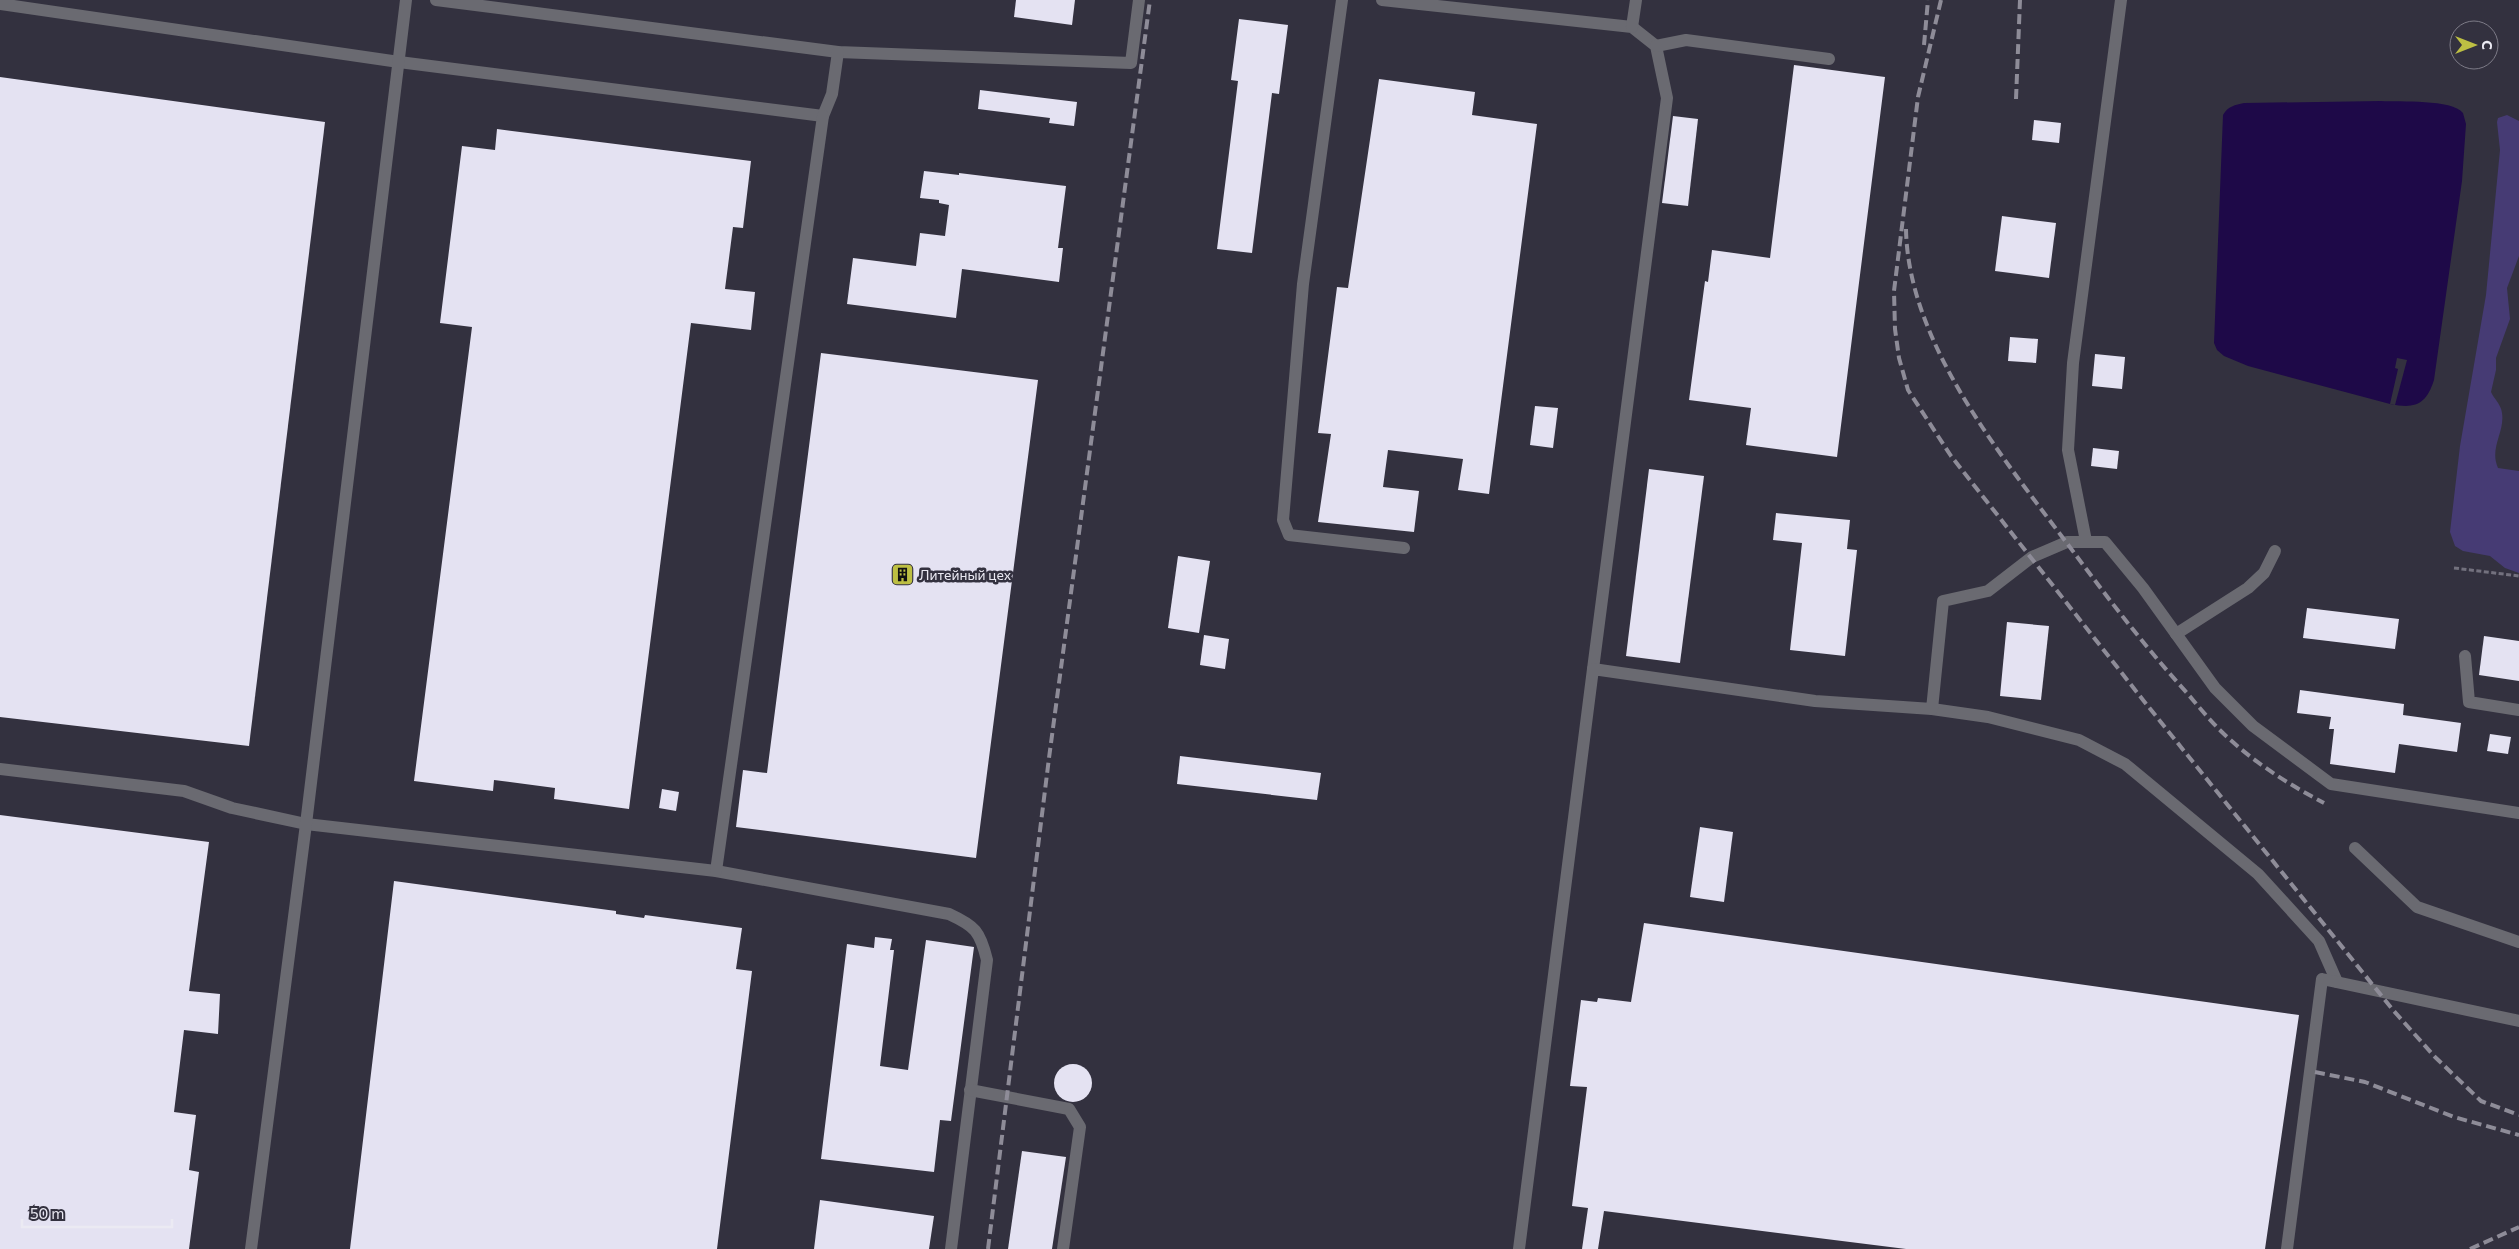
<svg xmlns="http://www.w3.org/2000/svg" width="2519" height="1249" font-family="Commissioner,sans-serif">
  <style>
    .green { fill: #463b74 }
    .water { fill: #1e0948 }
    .pier { fill: #33313f }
    .building { fill: #e4e2f2 }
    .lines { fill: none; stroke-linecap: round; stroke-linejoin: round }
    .path { stroke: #73717e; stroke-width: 3; stroke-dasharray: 5 2.5; stroke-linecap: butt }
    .lane { stroke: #6a6a71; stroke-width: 12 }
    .rail { stroke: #8e8c98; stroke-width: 4; stroke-dasharray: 10 5; stroke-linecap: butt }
    .labels { text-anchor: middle; stroke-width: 5; stroke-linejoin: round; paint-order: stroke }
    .poi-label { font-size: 14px; fill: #ebeaf3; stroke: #33313f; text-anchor: start }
  </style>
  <rect width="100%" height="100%" fill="#33313f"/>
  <path class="green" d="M 2507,115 L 2519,121 L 2519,256 L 2507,288 L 2510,319 L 2496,358 L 2496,370 L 2491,392 C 2494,399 2501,404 2502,413 C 2505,432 2489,448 2498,468 L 2519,471 L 2519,573 L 2505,568 L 2490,556 L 2463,551 L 2455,546 L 2450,532 L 2460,446 L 2486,295 L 2500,150 L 2497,122 L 2498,118 Z"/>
  <path class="water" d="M 2381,101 C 2400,102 2452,99 2463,113 L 2466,124 L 2462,181 L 2434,380 C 2426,405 2415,409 2390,404 L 2248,366 L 2224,356 L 2217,350 L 2214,343 L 2223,115 C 2228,106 2235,105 2244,103 Z"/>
  <path class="pier" d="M 2397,358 L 2407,360 L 2395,405 L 2390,404 L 2398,369 L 2395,368 Z"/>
  <g class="building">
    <path d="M 1016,0 L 1075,0 L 1072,25 L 1014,17 Z"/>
    <path d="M 1239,19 L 1288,25 L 1279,94 L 1272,93 L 1252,253 L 1217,249 L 1238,81 L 1231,80 Z"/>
    <path d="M 1794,65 L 1885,77 L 1837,457 L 1746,445 L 1751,408 L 1689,400 L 1705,281 L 1708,282 L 1712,250 L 1770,258 Z"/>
    <path d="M 0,77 L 325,122 L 249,746 L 0,717 Z"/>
    <path d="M 1379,79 L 1475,92 L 1472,115 L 1537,124 L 1489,494 L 1458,490 L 1463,459 L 1388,450 L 1383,487 L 1419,491 L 1414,532 L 1318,522 L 1331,434 L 1318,433 L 1337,287 L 1348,288 Z"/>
    <path d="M 980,90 L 1077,102 L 1074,126 L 1049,123 L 1050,118 L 978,109 Z"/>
    <path d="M 1673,116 L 1698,119 L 1688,206 L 1662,203 Z"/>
    <path d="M 2034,120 L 2061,123 L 2059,143 L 2032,140 Z"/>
    <path d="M 497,129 L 751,161 L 743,228 L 733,227 L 725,289 L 755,292 L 751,330 L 691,323 L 629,809 L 554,799 L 555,788 L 494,780 L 493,791 L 414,781 L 472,327 L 440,323 L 462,146 L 495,150 Z"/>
    <path d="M 924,171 L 959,175 L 959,173 L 1066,186 L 1058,248 L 1063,248 L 1059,282 L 962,269 L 956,318 L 847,304 L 853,258 L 916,266 L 920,233 L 945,236 L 949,205 L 939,203 L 939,200 L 920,198 Z"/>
    <path d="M 2002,216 L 2056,223 L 2049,278 L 1995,271 Z"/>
    <path d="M 2010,337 L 2038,339 L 2036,363 L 2008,361 Z"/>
    <path d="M 821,353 L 1038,380 L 976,858 L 736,827 L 743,770 L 767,773 Z"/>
    <path d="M 2095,354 L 2125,357 L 2122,389 L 2092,386 Z"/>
    <path d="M 1535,406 L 1558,408 L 1553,448 L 1530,445 Z"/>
    <path d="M 2093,448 L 2119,451 L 2117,469 L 2091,466 Z"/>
    <path d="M 1649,469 L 1704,476 L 1680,663 L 1626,656 Z"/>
    <path d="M 1776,513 L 1850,520 L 1847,549 L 1857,550 L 1845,656 L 1790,650 L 1802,543 L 1773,540 Z"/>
    <path d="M 1178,556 L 1210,561 L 1199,633 L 1168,628 Z"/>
    <path d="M 2307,608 L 2399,619 L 2395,649 L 2303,638 Z"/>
    <path d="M 2007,622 L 2049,626 L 2041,700 L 2000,696 Z"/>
    <path d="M 1204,635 L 1229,639 L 1225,669 L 1200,665 Z"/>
    <path d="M 2484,636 L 2519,641 L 2519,681 L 2479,675 Z"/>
    <path d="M 2300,690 L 2404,704 L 2403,715 L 2461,723 L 2457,752 L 2399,744 L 2395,773 L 2330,764 L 2334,729 L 2329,729 L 2331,717 L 2297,713 Z"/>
    <path d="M 2490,734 L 2511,737 L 2508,754 L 2487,751 Z"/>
    <path d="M 1180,756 L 1321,773 L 1317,800 L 1177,784 Z"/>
    <path d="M 662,789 L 679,792 L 676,811 L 659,808 Z"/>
    <path d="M 0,815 L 209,842 L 189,991 L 220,994 L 218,1034 L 184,1030 L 174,1112 L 196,1115 L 189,1170 L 199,1172 L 189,1249 L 0,1249 Z"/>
    <path d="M 1700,827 L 1733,832 L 1724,902 L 1690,897 Z"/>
    <path d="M 394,881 L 616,911 L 616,914 L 644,918 L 645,915 L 742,928 L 736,969 L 752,971 L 717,1249 L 350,1249 Z"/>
    <path d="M 1644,923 L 2299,1015 L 2265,1249 L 1906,1249 L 1604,1211 L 1598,1249 L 1582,1249 L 1588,1208 L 1572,1206 L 1587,1087 L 1570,1086 L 1581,1000 L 1597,1002 L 1598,998 L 1631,1002 Z"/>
    <path d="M 875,937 L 892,939 L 890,950 L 894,950 L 880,1066 L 908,1070 L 926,940 L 974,947 L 951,1121 L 940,1120 L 934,1172 L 821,1159 L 847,944 L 874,948 Z"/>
    <circle cx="1073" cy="1083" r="19"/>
    <path d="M 1022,1151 L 1066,1157 L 1052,1249 L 1008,1249 Z"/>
    <path d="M 820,1200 L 934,1216 L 929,1249 L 814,1249 Z"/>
  </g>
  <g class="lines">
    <path class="path" d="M 2454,568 L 2519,576"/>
    <g class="lane">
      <path d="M 436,0 L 838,52 L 1131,63 L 1139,0"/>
      <path d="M 1342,0 L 1303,284 L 1283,520 L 1289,535 L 1404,548"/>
      <path d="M 1382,0 L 1632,27 L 1656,46 L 1667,98 L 1593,669"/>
      <path d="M 0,4 L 399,62 L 823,116 L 832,94 L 838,52"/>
      <path d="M 1632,27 L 1636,0"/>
      <path d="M 1656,46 L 1686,40 L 1829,59"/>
      <path d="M 2086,541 L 2068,450 L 2073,363 L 2121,0"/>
      <path d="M 2176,634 L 2248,588 L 2264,573 L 2275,551"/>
      <path d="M 2465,656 L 2469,702 L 2519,710"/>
      <path d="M 1932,709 L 1988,717 L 2079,740 L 2125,764 L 2258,874 L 2319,941 L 2337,982"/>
      <path d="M 0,769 L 184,791 L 232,808 L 306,824 L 716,871 L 949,914 C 975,926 980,931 987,960 L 951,1249"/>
      <path d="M 2355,848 L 2417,907 L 2519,942"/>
      <path d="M 716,871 L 823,116"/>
      <path d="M 970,1090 L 1069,1109 L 1080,1127 L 1063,1249"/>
      <path d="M 251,1249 L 306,824 L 406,0"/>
      <path d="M 1519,1249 L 1593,669 L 1815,701 L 1932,709 L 1943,601 L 1988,591 L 2032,557 L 2067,542 L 2105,542 L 2143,588 L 2215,688 L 2253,726 L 2331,784 L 2519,813"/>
      <path d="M 2287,1249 L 2322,979 L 2519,1021"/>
    </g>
    <g class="rail">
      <path d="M 1941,0 L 1918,97 L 1894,291 L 1895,329 L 1899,358 L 1908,390 L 1951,456 L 2143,700 L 2393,1010 L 2435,1057 L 2481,1101 L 2519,1115"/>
      <path d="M 1924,45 L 1928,0"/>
      <path d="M 2016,99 L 2020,0"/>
      <path d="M 1906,229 C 1908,348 2010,466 2078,558 C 2113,605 2148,650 2187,693 C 2199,707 2211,722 2225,735 C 2255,763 2288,784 2324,803"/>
      <path d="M 2315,1072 L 2365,1082 L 2454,1117 L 2519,1135"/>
      <path d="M 988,1249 L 1049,758 L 1150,0"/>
      <path d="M 2470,1249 L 2519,1227"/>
    </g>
  </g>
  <defs>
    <symbol id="building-square" viewBox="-11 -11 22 22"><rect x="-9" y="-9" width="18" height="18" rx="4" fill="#bdbf43" stroke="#33313f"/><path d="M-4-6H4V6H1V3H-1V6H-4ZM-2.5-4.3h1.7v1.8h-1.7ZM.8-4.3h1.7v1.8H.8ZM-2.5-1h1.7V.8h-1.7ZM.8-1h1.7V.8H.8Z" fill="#111"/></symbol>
  </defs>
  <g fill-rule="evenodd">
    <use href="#building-square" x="890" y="562" width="25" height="25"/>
  </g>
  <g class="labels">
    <g class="poi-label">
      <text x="919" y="580">Литейный цех</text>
    </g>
  </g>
  <g transform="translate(2474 45) rotate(90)"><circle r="24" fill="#33313f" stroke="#7d7b87"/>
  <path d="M0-4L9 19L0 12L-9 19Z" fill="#bdbf43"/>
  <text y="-8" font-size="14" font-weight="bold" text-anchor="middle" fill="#ebeaf3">С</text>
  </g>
  <path d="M22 1219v8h150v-8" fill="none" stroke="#ebeaf3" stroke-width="2.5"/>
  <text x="30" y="1219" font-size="15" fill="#ebeaf3" stroke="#33313f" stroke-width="4" paint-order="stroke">50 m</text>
</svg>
